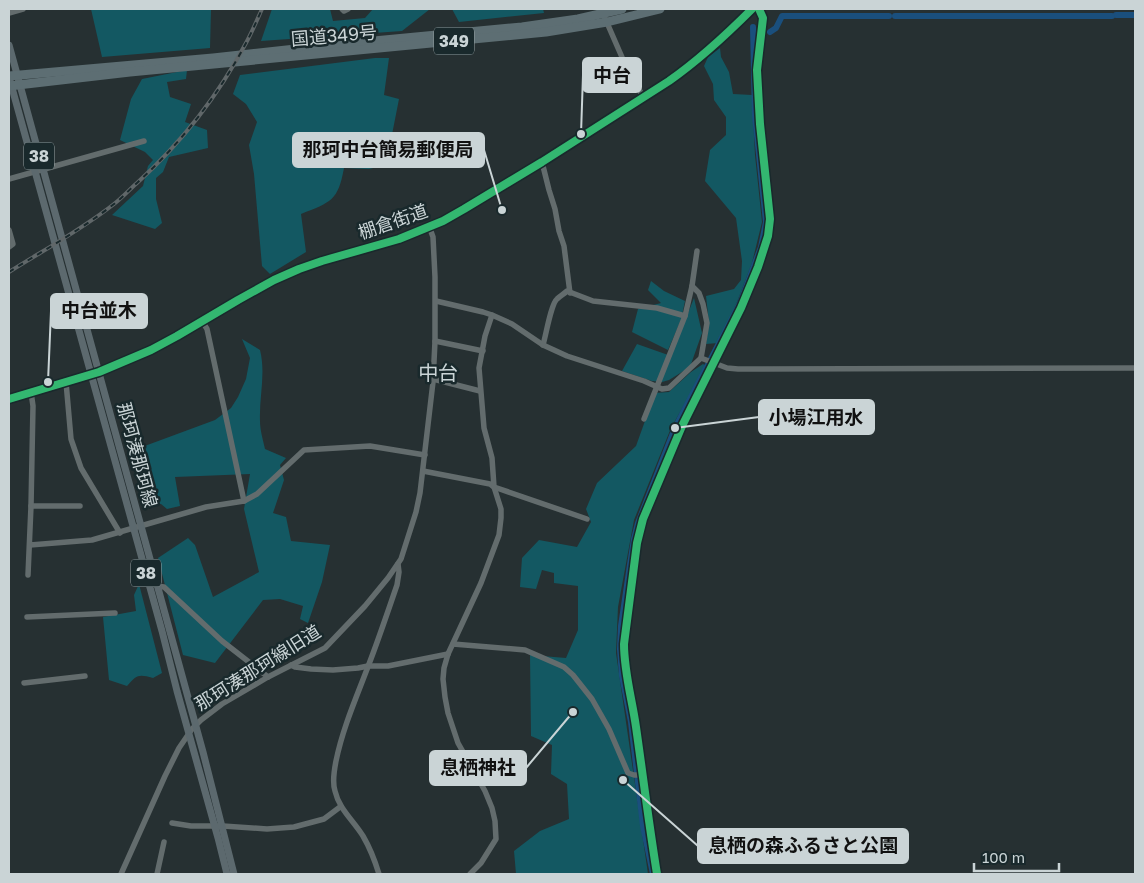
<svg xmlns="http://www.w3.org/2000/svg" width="1144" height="883" font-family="'Golos Text','Noto Sans JP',sans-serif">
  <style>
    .green { fill: #135862 }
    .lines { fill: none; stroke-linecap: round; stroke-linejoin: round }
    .canal { stroke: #1a4f7d; stroke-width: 6 }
    .minor { stroke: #636c6d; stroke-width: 5.5 }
    .major { stroke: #5c696e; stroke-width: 7 }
    .highway { stroke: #5d6e73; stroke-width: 9 }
    .rail-casing { stroke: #606769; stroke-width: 4 }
    .rail { stroke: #19292c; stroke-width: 2; stroke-dasharray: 5.5; stroke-linecap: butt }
    .cycleway-casing { stroke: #19292c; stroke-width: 11 }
    .cycleway { stroke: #33b770; stroke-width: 8 }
    .labels { text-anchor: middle; stroke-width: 5; stroke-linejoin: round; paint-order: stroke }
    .shield { fill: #19292c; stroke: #95a1a3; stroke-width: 1 }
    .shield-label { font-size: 16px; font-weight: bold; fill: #cad4d6 }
    .street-label { font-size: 18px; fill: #cad4d6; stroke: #19292c }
    .quarter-label { font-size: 20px; fill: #cad4d6; stroke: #19292c }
    .leader { fill: none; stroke: #cad4d6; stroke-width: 2 }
    .callout-dot { fill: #cad4d6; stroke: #19292c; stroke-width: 2 }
    .callout { fill: #cad4d6; stroke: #cad4d6; stroke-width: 2 }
    .callout-label { font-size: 19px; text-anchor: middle; font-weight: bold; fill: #111 }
  </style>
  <rect width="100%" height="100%" fill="#263032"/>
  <g class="green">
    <path d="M 91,9 L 211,9 L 210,48 L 102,57 Z"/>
    <path d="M 272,9 L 330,9 L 333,21 L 365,18 L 373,9 L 430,9 L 402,31 L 261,41 Z"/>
    <path d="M 452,9 L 543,9 L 544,13 L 459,22 Z"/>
    <path d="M 720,48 L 721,57 L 729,72 L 733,94 L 752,95 L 755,155 L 762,222 L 752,263 L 737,302 L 718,343 L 706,344 L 709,323 L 706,296 L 734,289 L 741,280 L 742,261 L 736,218 L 705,181 L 710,150 L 726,135 L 726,117 L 714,100 L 713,84 L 704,66 L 708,57 Z"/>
    <path d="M 375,58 L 389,58 L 384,95 L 399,99 L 386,165 L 369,169 L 344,168 C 338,201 331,202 301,214 L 306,252 L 270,274 L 262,266 L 254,174 L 249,145 L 257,122 L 246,104 L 233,94 L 240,75 Z"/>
    <path d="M 187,70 L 186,79 L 167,82 L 170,97 L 191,104 L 185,122 L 207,130 L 208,148 L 169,157 L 163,172 L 156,178 L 156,199 L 162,223 L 155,229 L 112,215 L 143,186 L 148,166 L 153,160 L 145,152 L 120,140 L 131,99 L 142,79 Z"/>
    <path d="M 651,281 L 664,291 L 685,301 L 681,320 L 668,350 L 632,332 L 638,309 L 661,303 L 648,290 Z"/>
    <path d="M 694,298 L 702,333 L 690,367 L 669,380 L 662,382 L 652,381 L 622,371 L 637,344 L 671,356 Z"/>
    <path d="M 242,339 L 260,350 C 266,374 259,397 260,421 C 260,430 263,440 265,449 L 286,458 L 280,465 L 284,480 L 273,513 L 286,517 L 291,541 L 330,545 L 322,582 L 308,623 L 300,619 L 303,606 L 280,599 L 263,600 L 215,663 L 183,655 L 158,558 L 188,538 L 195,545 L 213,597 L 259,572 L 244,509 L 250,474 L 175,477 L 180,506 L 167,509 L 161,504 L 146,506 L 143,485 L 147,483 L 142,473 L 142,447 L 215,420 L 231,408 L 238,397 L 246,379 L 250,358 Z"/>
    <path d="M 703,364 L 706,366 L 671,428 L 634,520 L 618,607 L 616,653 L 648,874 L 516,874 L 514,851 L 540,831 L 569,819 L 567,784 L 551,774 L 552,745 L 531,736 L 530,655 L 566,658 L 578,630 L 578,586 L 554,583 L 554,573 L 542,570 L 536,589 L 520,587 L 522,558 L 539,540 L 577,547 L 591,522 L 586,509 L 597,483 L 636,446 L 655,393 L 669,392 L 691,372 Z"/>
    <path d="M 139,584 L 162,673 L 153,678 C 138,674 137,675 127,686 L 109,680 L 103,617 L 136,611 L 134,595 Z"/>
  </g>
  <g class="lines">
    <g class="canal">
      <path d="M 1116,15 L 1135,15"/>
      <path d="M 895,16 L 1112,16"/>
      <path d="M 770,32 L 776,28 L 782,16 L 889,16"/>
      <path d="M 653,874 L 643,826 L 631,722 L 622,676 L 620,649 L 621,626 L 630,565 L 634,539 L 638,523 L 675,428 L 740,303 L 761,247 L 766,222 L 755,116 L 753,27"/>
    </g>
    <g class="minor">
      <path d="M 342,9 L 344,11 L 348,9"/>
      <path d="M 601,9 L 628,71 L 644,98"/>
      <path d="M 9,13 L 23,9"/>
      <path d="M 542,162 L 549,190 L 555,209 L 559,231 L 564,246 L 570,293"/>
      <path d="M 9,179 L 144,141"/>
      <path d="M 9,230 L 13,244 L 9,247"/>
      <path d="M 436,301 L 483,312 L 492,315 L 512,324 L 543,345 L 567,356 L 644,381 L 662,389 L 669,388 L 701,358 L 707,323 L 703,304 L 699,293 L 692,286"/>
      <path d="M 202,321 L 207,329 L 244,501"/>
      <path d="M 435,341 L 483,351"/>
      <path d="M 543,345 C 546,335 551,304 557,299 C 560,296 564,294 567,291 L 593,301 L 657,308 L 685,316"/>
      <path d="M 701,358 L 727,368 L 738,369 L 1135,368"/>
      <path d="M 433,379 L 480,391"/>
      <path d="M 66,382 L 71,439 L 81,468 L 120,533"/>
      <path d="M 9,399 L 99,372 L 151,350 L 177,336 L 238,300 L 274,280 L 299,269 L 322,261 L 399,239 L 443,221 L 464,209 L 542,162 L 669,81 C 699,60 726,35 752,9"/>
      <path d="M 644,419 L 685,316 L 692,286 L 697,251"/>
      <path d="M 423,471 L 490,484 L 494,487 L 587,519"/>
      <path d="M 31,506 L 80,506"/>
      <path d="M 30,545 L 92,540 L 206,507 L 244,501 L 257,494 L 304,450 L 370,446 L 425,455"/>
      <path d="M 28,575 L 31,506 L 33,406 L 31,392"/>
      <path d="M 157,586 L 164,587 L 222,641 L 268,677"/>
      <path d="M 27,617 L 115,613"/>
      <path d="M 453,644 L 525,650 L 564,667 L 573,675 L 592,699 L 609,729 L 628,773 L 634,775 L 642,775"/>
      <path d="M 291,665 L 295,667 L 311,669 L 333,670 L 358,668 L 368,666 L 388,666 L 448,654"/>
      <path d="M 24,683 L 85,676"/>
      <path d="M 172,823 L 191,826 L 223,826 L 267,829 L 294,827 L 324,819 L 340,807"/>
      <path d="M 121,874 L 165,776 L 179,748 L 192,729 L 201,720 L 222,704 L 268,677 L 325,648 L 365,606 L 388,578 L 401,559 L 416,512 L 420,493 L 433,382 L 435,341 L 435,277 L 433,237 L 429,226"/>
      <path d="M 157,874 L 164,842"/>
      <path d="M 379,874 C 375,861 370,848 363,836 C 353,820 339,809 335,791 C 332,782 334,771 336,761 C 343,727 357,696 369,664 C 379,638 388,611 397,585 L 399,572 L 398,564"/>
      <path d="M 470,874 L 481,863 L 496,839 L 495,821 L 492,808 L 485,791 L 458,743 L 448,713 L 445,697 L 443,679 L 444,668 L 448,654 L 481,583 L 499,535 L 501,518 L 501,509 L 494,487 L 492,458 L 484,428 L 479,368 L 485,336 L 492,315"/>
      <path d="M 657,874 C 649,825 643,776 636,727 C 632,699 624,672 624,644 L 637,543 L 643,519 L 682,426 L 741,308 L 758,267 L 768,236 L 770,219 L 760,124 L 757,70 L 763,18 L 759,9"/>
    </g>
    <g class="major">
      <path d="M 9,45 L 203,752 L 234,874"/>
      <path d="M 9,77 L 162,631 L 177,691 L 218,838 L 227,874"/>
    </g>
    <g class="highway">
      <path d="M 9,76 L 213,58 L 332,45 L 522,27 L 578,19 L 622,9"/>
      <path d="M 9,86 L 130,72 L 546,32 L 607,22 L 660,9"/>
    </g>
    <defs>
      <path id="rail" d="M 9,272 C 44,250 81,230 114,204 C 122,198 129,190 137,183 C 181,143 218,96 246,43 C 252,32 257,20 262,9"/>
    </defs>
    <use href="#rail" class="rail-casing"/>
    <use href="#rail" class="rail"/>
    <defs>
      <g id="cycleway">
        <path d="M 9,399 L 99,372 L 151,350 L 177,336 L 238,300 L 274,280 L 299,269 L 322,261 L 399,239 L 443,221 L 464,209 L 542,162 L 669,81 C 699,60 726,35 752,9"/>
        <path d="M 657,874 C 649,825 643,776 636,727 C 632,699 624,672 624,644 L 637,543 L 643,519 L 682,426 L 741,308 L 758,267 L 768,236 L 770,219 L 760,124 L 757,70 L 763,18 L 759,9"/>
      </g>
    </defs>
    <use href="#cycleway" class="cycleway-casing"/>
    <use href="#cycleway" class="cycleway"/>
  </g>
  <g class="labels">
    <g class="shield">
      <rect x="434" y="27.5" width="40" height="27" rx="4"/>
      <rect x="24" y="142.5" width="30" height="27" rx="4"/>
      <rect x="131" y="559.5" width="30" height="27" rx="4"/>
    </g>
    <g class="shield-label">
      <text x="454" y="47">349</text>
      <text x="39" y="162">38</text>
      <text x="146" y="579">38</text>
    </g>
    <g class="street-label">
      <text transform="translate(334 36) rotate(-5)" y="6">国道349号</text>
      <text transform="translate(393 222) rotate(-19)" y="6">棚倉街道</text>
      <text transform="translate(137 455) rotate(75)" y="6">那珂湊那珂線</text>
      <text transform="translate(258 668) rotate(-32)" y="6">那珂湊那珂線旧道</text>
    </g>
    <g class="quarter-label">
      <text x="438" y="380">中台</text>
    </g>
  </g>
  <path class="leader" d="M581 134L583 75M502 210L484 150M48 382L51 311M675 428L759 417M573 712L526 768M623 780L698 846"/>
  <g class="callout-dot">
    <circle cx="581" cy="134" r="5"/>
    <circle cx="502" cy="210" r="5"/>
    <circle cx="48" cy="382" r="5"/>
    <circle cx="675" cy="428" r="5"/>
    <circle cx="573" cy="712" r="5"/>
    <circle cx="623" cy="780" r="5"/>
  </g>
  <g class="callout">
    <rect x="583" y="58" width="58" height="34" rx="5"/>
    <rect x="293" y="133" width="191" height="34" rx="5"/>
    <rect x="51" y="294" width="96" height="34" rx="5"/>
    <rect x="759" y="400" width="115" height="34" rx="5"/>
    <rect x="430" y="751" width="96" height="34" rx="5"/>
    <rect x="698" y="829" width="210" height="34" rx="5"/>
  </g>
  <g class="callout-label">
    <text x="612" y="82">中台</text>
    <text x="388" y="156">那珂中台簡易郵便局</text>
    <text x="99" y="317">中台並木</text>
    <text x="816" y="424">小場江用水</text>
    <text x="478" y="774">息栖神社</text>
    <text x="803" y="852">息栖の森ふるさと公園</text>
  </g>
  <rect width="1144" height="883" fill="none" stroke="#cad4d6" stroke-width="20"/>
  <path d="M974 863v8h85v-8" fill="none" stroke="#cad4d6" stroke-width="2.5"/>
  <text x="982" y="863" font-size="15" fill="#cad4d6" stroke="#19292c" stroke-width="4" paint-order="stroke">100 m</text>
</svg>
